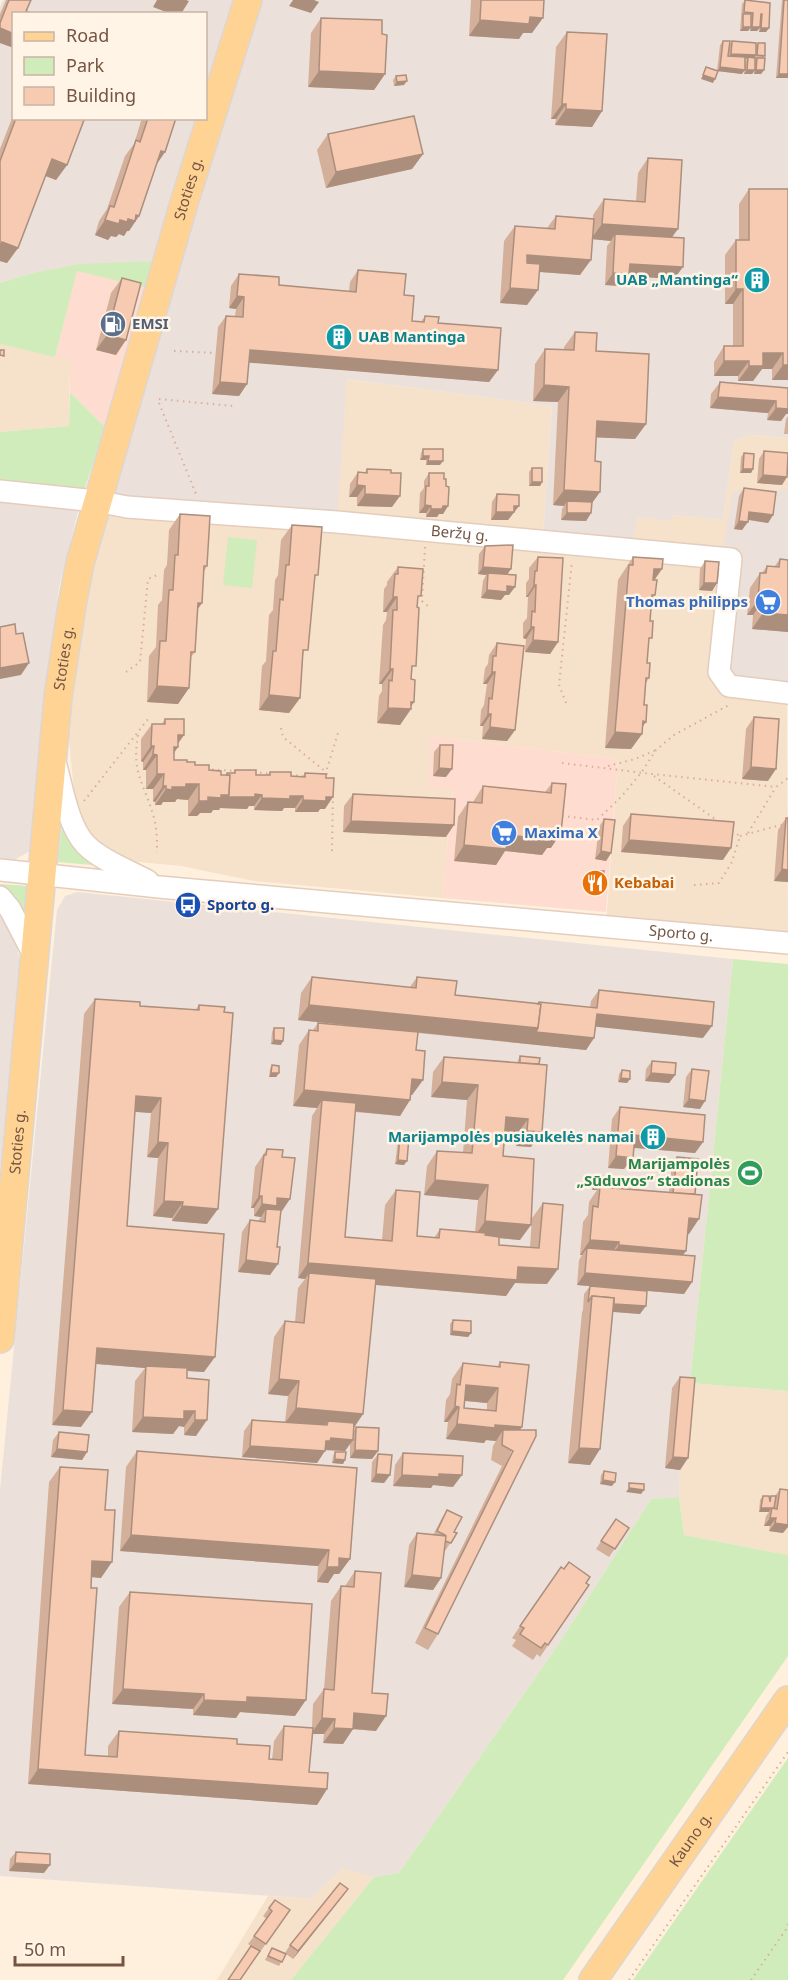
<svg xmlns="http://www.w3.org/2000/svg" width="788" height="1980" font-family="'Noto Sans',sans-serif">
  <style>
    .residential { fill: #f6e1cb }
    .commercial { fill: #ffdcd0 }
    .industrial { fill: #ebe1da; fill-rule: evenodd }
    .green { fill: #d0ecbb }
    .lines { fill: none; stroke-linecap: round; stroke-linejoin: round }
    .minor-casing { stroke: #e4cdbc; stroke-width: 24 }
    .major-casing { stroke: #ded6d2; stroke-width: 30 }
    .path { stroke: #daae96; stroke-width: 2; stroke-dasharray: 1.5 4.5; stroke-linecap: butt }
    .minor { stroke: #fff; stroke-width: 21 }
    .major { stroke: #ffd393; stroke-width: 27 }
    .wall { fill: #d4af99; fill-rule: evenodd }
    .shaded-wall { fill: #ac8e7d }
    .building { fill: #f6cbb2; stroke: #ac8e7d; stroke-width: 1.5; fill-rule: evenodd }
    .labels { text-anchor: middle; stroke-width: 5; stroke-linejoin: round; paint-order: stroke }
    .street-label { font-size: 15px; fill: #755444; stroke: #fff4e5 }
    .culture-label { font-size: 15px; font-weight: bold; fill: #0d838f; stroke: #fff4e5; text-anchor: end }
    .service-label { font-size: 15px; font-weight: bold; fill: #4e5e75; stroke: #fff4e5; text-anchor: start }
    .shop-label { font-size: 15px; font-weight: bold; fill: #366cbe; stroke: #fff4e5; text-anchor: end }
    .food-label { font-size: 15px; font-weight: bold; fill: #c56008; stroke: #fff4e5; text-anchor: start }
    .transit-label { font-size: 15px; font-weight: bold; fill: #164399; stroke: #fff4e5; text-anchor: start }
    .leisure-label { font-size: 15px; font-weight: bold; fill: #27864d; stroke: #fff4e5; text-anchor: end }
  </style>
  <rect width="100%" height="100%" fill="#fef0dd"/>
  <g class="residential">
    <path d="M 0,344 L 70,360 L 69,426 L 0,432 Z"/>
    <path d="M 346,379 L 552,406 L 543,533 L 632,542 L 638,516 L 671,521 L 673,515 L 723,520 L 734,441 L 750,435 L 788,438 L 788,488 L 786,490 L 788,943 L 606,926 L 618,759 L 430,736 L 453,789 L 442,898 L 254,881 L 181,866 L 118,860 L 101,851 L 81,825 L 75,802 L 69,739 L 57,710 L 96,501 Z"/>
    <path d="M 690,1383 L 788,1391 L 788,1555 L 684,1535 L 679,1497 L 680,1470 L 687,1390 Z"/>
    <path d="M 343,1867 L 374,1877 L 291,1980 L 217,1980 L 268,1896 L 310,1899 Z"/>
  </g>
  <g class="commercial">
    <path d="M 77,270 L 147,288 L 105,427 L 70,392 L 70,360 L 55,357 Z"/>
    <path d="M 430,736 L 618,759 L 606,912 L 442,898 L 453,790 L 429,787 Z"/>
  </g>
  <g class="industrial">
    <path d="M 3,0 L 788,0 L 788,438 L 750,435 L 734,441 L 723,520 L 673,515 L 671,521 L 638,517 L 632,542 L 543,534 L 552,406 L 347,379 L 337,522 L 244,516 L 113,495 L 181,266 L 155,261 L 29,274 L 0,283 L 0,7 ZM 14,14 L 206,14 L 206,118 L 14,118 Z"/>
    <path d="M 788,488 L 788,693 L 729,686 L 722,558 L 732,494 L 740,489 L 785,490 Z"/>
    <path d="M 0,496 L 80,503 L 59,588 L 37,766 L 30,851 L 14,860 L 0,859 Z"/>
    <path d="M 77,892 L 733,959 L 690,1383 L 680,1470 L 679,1497 L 651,1499 L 558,1645 L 399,1873 L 374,1877 L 343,1868 L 310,1899 L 0,1876 L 0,1490 L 57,910 L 65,896 Z"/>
    <path d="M 0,902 L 13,931 L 20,960 L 0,1173 Z"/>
  </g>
  <g class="green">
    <path d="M 155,261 L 147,288 L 77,271 L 55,357 L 0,344 L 0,283 L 29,274 L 80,264 Z"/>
    <path d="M 70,392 L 105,427 L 80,503 L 0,496 L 0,432 L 69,426 Z"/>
    <path d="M 228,537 L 257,540 L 252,588 L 223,585 Z"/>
    <path d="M 64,806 L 114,867 L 58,862 Z"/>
    <path d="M 0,884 L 28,886 L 25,925 L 0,888 Z"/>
    <path d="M 733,959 L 788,964 L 788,1391 L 690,1383 Z"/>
    <path d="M 679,1497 L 684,1535 L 788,1555 L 788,1656 L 563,1980 L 291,1980 L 374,1877 L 399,1873 L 558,1645 L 651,1499 Z"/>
    <path d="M 788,1758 L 788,1980 L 633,1980 Z"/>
  </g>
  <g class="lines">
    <defs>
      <g id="minor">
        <path id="s1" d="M 0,491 L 96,501 L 127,507 L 337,522 L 731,559 L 719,672 L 729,686 L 788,693"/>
        <path d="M 55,762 C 62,786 68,827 86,845 C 101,860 129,871 148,881"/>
        <path id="s2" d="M 0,870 L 159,887 L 788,943"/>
        <path d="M 0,897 L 10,909 L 36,959"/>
      </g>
      <g id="major">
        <path id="s3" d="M 0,1339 L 58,697 L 72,605 L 80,563 L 184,203 L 248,0"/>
        <path id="s4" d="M 593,1980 L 788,1700"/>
      </g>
    </defs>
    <use href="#minor" class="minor-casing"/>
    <use href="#major" class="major-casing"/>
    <g class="path">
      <path d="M 174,351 L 216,353"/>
      <path d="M 159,399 L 233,406"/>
      <path d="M 159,403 L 196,494"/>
      <path d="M 425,547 L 422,601 L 428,606"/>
      <path d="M 126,672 L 140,662 L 148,579 L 157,575"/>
      <path d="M 566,703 L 559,685 L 572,561"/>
      <path d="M 281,728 L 283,737 L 326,772"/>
      <path d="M 138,735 C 131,774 145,784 154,818 C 157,829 157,841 157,852"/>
      <path d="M 562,763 L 652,774 L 776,787 L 788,778"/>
      <path d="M 608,766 L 635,759 L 656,750"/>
      <path d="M 206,769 L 236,771"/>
      <path d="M 254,772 L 272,774"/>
      <path d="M 290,775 L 305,776"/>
      <path d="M 654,776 L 718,821"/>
      <path d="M 330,780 L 326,772 L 338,733"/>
      <path d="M 84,801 L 148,719"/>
      <path d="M 562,816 L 597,820 L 621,797 L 641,773 L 656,750 L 674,735 L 729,705"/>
      <path d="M 732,831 L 740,836"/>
      <path d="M 748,833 L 776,787"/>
      <path d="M 740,836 L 788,823"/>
      <path d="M 332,851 L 333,788"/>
      <path d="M 694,885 L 719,883 L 732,862 L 740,836"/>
      <path d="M 629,1980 L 788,1752"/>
      <path d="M 751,1980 L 787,1928 L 788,1924"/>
    </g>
    <use href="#minor" class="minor"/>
    <use href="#major" class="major"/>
  </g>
  <g class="wall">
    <path d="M 6,0 L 31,0 L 14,48 L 0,43 L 0,14 Z"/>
    <path d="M 471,0 L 544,0 L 532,33 L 523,33 L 519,39 L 469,36 Z"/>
    <path d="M 745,0 L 770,3 L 769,28 L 766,32 L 759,32 L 759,29 L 757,31 L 750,31 L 750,28 L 748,31 L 740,31 L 742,4 Z"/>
    <path d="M 782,0 L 788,0 L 788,78 L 776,78 Z"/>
    <path d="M 321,18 L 382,34 L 385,74 L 374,90 L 308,87 L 311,33 Z"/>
    <path d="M 567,32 L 602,111 L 592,127 L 555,125 L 556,119 L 551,119 L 556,47 Z"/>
    <path d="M 723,41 L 730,44 L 732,41 L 756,45 L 758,43 L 765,56 L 764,58 L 764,70 L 761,74 L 754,74 L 754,72 L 752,74 L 744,74 L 745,61 L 747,59 L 745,58 L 742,74 L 717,71 L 720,45 Z"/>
    <path d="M 396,76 L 404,85 L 394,86 L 393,80 Z"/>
    <path d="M 14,113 L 14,118 L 81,118 L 67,165 L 56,180 L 45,176 L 18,248 L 7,263 L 0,261 L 0,149 Z"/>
    <path d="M 142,118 L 176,118 L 165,152 L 156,165 L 139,216 L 129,231 L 127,231 L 124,236 L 119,234 L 116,237 L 111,236 L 108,240 L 95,235 L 99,221 L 107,209 L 125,156 L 134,144 Z"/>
    <path d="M 328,134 L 423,154 L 412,169 L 326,188 L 317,150 Z"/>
    <path d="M 648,158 L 672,238 L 674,279 L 628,276 L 621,286 L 605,285 L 607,246 L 611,241 L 592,239 L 580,275 L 539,272 L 538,290 L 527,305 L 500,303 L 504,241 L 515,226 L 547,228 L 556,216 L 593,219 L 593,215 L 604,199 L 636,201 L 638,173 Z"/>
    <path d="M 749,189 L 788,380 L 772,380 L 772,369 L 762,369 L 753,381 L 738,381 L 738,376 L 714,376 L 714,362 L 724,346 L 733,346 L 733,304 L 725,304 L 725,255 L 736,240 L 739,240 L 739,204 Z"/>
    <path d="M 358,270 L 404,295 L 412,321 L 421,322 L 425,316 L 438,323 L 498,370 L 489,382 L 249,362 L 247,384 L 239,396 L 212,394 L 218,327 L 226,316 L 235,316 L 236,309 L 229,308 L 231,286 L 239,274 L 279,285 L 349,291 L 350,282 Z"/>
    <path d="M 122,278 L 116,355 L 96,350 L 111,293 Z"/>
    <path d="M 575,332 L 596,351 L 646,424 L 635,439 L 596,437 L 595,461 L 600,492 L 592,503 L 591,513 L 586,521 L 561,520 L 562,509 L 564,506 L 553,505 L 558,402 L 533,401 L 535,364 L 545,349 L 564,350 L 564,347 Z"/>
    <path d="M 720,382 L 788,388 L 788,414 L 786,414 L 781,421 L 767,420 L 768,413 L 710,408 L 711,394 Z"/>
    <path d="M 788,416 L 788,434 L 784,434 L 786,419 Z"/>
    <path d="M 423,449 L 440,465 L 426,465 L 426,460 L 420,460 L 421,453 Z"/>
    <path d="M 764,451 L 782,485 L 757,483 L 759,459 Z"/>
    <path d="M 744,453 L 753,469 L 751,473 L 740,473 L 741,457 Z"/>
    <path d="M 532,468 L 542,482 L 540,486 L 529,486 L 529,472 Z"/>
    <path d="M 367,469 L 392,507 L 357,506 L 357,497 L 349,497 L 350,484 L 358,472 L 365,472 Z"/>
    <path d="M 429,473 L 444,479 L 446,486 L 448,506 L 443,514 L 439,514 L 437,517 L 426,517 L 426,513 L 419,513 L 420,493 L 424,488 L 424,481 Z"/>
    <path d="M 744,488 L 773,515 L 768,523 L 748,520 L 742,530 L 734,529 L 739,496 Z"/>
    <path d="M 497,494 L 519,506 L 508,520 L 491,520 L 492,502 Z"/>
    <path d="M 180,514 L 207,566 L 204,571 L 202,603 L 197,610 L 195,652 L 191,657 L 189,688 L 178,704 L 147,702 L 149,656 L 156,647 L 158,605 L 162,600 L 164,570 L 167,565 L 169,530 Z"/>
    <path d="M 292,525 L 314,580 L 303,657 L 300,698 L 289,713 L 259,710 L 262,666 L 266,661 L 269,615 L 273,610 L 275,580 L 278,575 L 281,540 Z"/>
    <path d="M 485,546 L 511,569 L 507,574 L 509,595 L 505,595 L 501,600 L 481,598 L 483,581 L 486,575 L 478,574 L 479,554 Z"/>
    <path d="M 538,557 L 558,642 L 550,654 L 525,652 L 526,639 L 523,638 L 523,623 L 527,618 L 528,597 L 526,597 L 526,583 L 529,579 L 529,568 Z"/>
    <path d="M 633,557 L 655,580 L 655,595 L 651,601 L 647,663 L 649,678 L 646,683 L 642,734 L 631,749 L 605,748 L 618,580 Z"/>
    <path d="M 780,559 L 788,632 L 752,629 L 753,615 L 747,615 L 750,588 L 760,573 L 762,573 L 767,566 L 774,567 Z"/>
    <path d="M 705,561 L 717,583 L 712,591 L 699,590 L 700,569 Z"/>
    <path d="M 398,567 L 417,601 L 411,679 L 414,702 L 411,706 L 411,709 L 400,725 L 377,723 L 379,696 L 382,691 L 382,684 L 379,684 L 383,625 L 386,620 L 387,612 L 383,612 L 384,589 L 387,585 L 387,582 Z"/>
    <path d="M 497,643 L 515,730 L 507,741 L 482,739 L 483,726 L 480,726 L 481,710 L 484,705 L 487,684 L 483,684 L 485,668 L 488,664 L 489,655 Z"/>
    <path d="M 754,717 L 768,781 L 742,779 L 746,729 Z"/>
    <path d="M 165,719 L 184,735 L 178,744 L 178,747 L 174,752 L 174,760 L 195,765 L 221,775 L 226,775 L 227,773 L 233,773 L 235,770 L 256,775 L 268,775 L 270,772 L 291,776 L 303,777 L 305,773 L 325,809 L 320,809 L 318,812 L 295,812 L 295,808 L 284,808 L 282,811 L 254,810 L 254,806 L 249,806 L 247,809 L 220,808 L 219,810 L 213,810 L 211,813 L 200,813 L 197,816 L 188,816 L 188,800 L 177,799 L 175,802 L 163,802 L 161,805 L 155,805 L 155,802 L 153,801 L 153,789 L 146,789 L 146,770 L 143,770 L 143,762 L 141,761 L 141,739 L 152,724 L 162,724 Z"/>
    <path d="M 440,745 L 446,777 L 433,776 L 434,752 Z"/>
    <path d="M 552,783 L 551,848 L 547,848 L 542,855 L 505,851 L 496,865 L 454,861 L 458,817 L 468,802 L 473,802 L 483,786 L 545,792 Z"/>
    <path d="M 353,794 L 446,837 L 343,832 L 344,806 Z"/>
    <path d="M 631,814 L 723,860 L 621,852 L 623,826 Z"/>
    <path d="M 786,818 L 788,818 L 788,882 L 774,881 L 778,830 Z"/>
    <path d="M 604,819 L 611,853 L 606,861 L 595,859 L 599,827 Z"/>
    <path d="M 593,871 L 600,891 L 589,890 L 591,875 Z"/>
    <path d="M 312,977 L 410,987 L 417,977 L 455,995 L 538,1004 L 539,1002 L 590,1008 L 591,1001 L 599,990 L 703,1038 L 596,1026 L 594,1038 L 586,1050 L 418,1033 L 416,1050 L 423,1080 L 412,1095 L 411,1095 L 410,1100 L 400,1116 L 355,1112 L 345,1237 L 382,1240 L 385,1205 L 396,1190 L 417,1236 L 434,1238 L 440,1229 L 475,1232 L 478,1200 L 424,1195 L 427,1166 L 437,1151 L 463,1153 L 467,1100 L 431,1097 L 433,1072 L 444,1057 L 517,1063 L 518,1060 L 520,1056 L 531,1147 L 516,1146 L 517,1134 L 505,1133 L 503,1156 L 520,1240 L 499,1238 L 499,1245 L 530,1247 L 532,1218 L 543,1203 L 547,1284 L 515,1283 L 506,1296 L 375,1285 L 363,1414 L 354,1427 L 354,1431 L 356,1427 L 378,1451 L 372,1459 L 350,1458 L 350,1443 L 345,1451 L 325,1450 L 317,1463 L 242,1457 L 244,1431 L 252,1420 L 285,1422 L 288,1396 L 268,1394 L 274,1337 L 285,1321 L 295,1322 L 298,1288 L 305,1279 L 298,1278 L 312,1116 L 317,1108 L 293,1106 L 299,1045 L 309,1030 L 313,1030 L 318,1023 L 384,1029 L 298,1020 L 301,993 Z"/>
    <path d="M 95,999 L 140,1006 L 195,1010 L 199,1005 L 207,1224 L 172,1221 L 172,1218 L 153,1216 L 158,1158 L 147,1157 L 151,1113 L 135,1112 L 127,1226 L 204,1372 L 187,1371 L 187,1378 L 209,1380 L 196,1436 L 184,1435 L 184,1427 L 179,1426 L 173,1434 L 132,1432 L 135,1381 L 145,1368 L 95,1364 L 81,1427 L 52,1425 L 84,1014 Z"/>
    <path d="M 274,1028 L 281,1045 L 271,1044 L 272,1032 Z"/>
    <path d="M 652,1061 L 675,1075 L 669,1083 L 645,1081 L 646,1069 Z"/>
    <path d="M 272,1065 L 279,1073 L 276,1077 L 269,1077 L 270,1069 Z"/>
    <path d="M 692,1069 L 700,1109 L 683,1107 L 686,1077 Z"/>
    <path d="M 622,1070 L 630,1079 L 627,1083 L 618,1082 L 619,1074 Z"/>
    <path d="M 620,1107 L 703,1142 L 695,1153 L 633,1148 L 633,1158 L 624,1169 L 608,1168 L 612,1119 Z"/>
    <path d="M 400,1136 L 404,1165 L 395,1164 L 398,1140 Z"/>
    <path d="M 267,1149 L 282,1157 L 282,1211 L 281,1211 L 270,1275 L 238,1272 L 242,1232 L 250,1220 L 258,1221 L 261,1217 L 254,1216 L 254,1208 L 251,1208 L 255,1167 Z"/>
    <path d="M 677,1157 L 689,1234 L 687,1234 L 683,1255 L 692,1282 L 684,1294 L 577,1285 L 579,1260 L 582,1255 L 580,1255 L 583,1222 L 588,1215 L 589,1202 L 597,1190 L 592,1190 L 593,1180 L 596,1176 L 606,1187 L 669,1192 L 672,1164 Z"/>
    <path d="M 590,1286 L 640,1314 L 613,1312 L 600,1449 L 590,1465 L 568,1463 L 582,1312 L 583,1310 L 584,1294 Z"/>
    <path d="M 453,1320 L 471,1333 L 468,1337 L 450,1335 L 450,1324 Z"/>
    <path d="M 500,1362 L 520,1430 L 438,1634 L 428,1650 L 415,1643 L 502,1466 L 491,1460 L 493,1446 L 496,1441 L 486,1440 L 484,1443 L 446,1439 L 448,1422 L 444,1422 L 446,1400 L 450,1394 L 452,1379 L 463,1363 L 497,1367 ZM 465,1401 L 487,1403 L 487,1410 L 464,1408 Z"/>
    <path d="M 680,1377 L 688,1458 L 680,1470 L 665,1468 L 672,1388 Z"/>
    <path d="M 59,1432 L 87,1452 L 82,1460 L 51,1457 L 53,1440 Z"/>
    <path d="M 137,1451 L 350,1559 L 339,1574 L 334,1574 L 328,1583 L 317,1582 L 318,1566 L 120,1551 L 126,1467 Z"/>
    <path d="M 335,1452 L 345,1460 L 343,1464 L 332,1463 L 333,1456 Z"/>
    <path d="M 403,1453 L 453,1487 L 433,1485 L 431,1488 L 393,1486 L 395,1465 Z"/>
    <path d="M 378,1454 L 390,1475 L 384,1483 L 371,1482 L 372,1462 Z"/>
    <path d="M 60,1467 L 105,1510 L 101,1578 L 91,1577 L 85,1755 L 108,1757 L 108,1746 L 119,1731 L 237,1744 L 269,1759 L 272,1760 L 274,1741 L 284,1726 L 312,1728 L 313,1704 L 324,1689 L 331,1601 L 341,1586 L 345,1586 L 355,1571 L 372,1693 L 376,1731 L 353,1729 L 343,1744 L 323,1743 L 324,1734 L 312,1734 L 309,1772 L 327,1789 L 317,1805 L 28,1784 L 49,1482 Z"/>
    <path d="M 604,1471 L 612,1486 L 600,1484 L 601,1475 Z"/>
    <path d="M 780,1489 L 783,1533 L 769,1531 L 770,1526 L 764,1526 L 766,1516 L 769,1512 L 759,1512 L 760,1500 L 763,1496 L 769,1497 L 771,1496 L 775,1496 Z"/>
    <path d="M 447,1510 L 454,1532 L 457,1533 L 445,1551 L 444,1551 L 441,1578 L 433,1590 L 404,1587 L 409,1545 L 417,1533 L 433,1535 L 442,1518 Z"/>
    <path d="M 616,1519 L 629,1528 L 609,1557 L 596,1549 Z"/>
    <path d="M 561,1567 L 589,1585 L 540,1657 L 537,1654 L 533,1660 L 512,1646 L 516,1640 L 512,1638 Z"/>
    <path d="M 130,1592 L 295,1716 L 240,1712 L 236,1718 L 193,1715 L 193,1709 L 112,1704 L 119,1607 Z"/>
    <path d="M 16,1852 L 44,1873 L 9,1871 L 10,1859 Z"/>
    <path d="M 342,1897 L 293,1959 L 286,1954 L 279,1966 L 265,1960 L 272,1948 L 285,1953 L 290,1945 Z"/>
    <path d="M 275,1900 L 290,1910 L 260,1952 L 248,1944 L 267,1919 L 263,1916 Z"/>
  </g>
  <g class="shaded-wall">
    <path d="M 157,0 L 186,0 L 189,1 L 181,14 L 171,14 L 153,7 Z"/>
    <path d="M 293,0 L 314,0 L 319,2 L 311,13 L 289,6 Z"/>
    <path d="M 530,17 L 543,18 L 532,33 L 523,33 L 519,39 L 469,36 L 480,20 Z"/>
    <path d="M 743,27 L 751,27 L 748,31 L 740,31 Z"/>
    <path d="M 752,27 L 760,27 L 757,31 L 750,31 Z"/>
    <path d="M 0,28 L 14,34 L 14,48 L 0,43 Z"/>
    <path d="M 761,28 L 769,28 L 766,32 L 759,32 Z"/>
    <path d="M 731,54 L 756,55 L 753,59 L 728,58 Z"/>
    <path d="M 720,67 L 745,70 L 742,74 L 717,71 Z"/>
    <path d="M 747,70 L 755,70 L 752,74 L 744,74 Z"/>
    <path d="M 756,70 L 764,70 L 761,74 L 754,74 Z"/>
    <path d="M 319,71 L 385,74 L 374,90 L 308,87 Z"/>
    <path d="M 779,74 L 788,74 L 788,78 L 776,78 Z"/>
    <path d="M 703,75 L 715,79 L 713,83 L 701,79 Z"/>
    <path d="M 407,81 L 404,85 L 394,86 L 397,82 Z"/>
    <path d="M 562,104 L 566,104 L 556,119 L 551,119 Z"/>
    <path d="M 566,109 L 602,111 L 592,127 L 555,125 Z"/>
    <path d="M 161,151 L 165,152 L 154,168 Z"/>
    <path d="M 423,154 L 412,169 L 326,188 L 336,172 Z"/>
    <path d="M 52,159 L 67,165 L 56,180 L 41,174 Z"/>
    <path d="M 136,215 L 139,216 L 129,231 L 127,231 L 124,236 L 119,234 L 116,237 L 111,236 L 108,240 L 95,235 L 105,220 L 120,220 L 128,219 Z"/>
    <path d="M 602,224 L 678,229 L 667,244 L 615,234 L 611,241 L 591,239 Z"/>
    <path d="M 2,242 L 18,248 L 7,263 L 0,261 L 0,245 Z"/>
    <path d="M 527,255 L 591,260 L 580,275 L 516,270 Z"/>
    <path d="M 630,264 L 683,267 L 674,279 L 628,276 L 621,286 L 605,285 L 613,273 Z"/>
    <path d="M 510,288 L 538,290 L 527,305 L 500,303 Z"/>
    <path d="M 736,289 L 743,289 L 733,304 L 725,304 Z"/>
    <path d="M 237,296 L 244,297 L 236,309 L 229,308 Z"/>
    <path d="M 107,335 L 126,340 L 116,355 L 96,350 Z"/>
    <path d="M 250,350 L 498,370 L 489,382 L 241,362 Z"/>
    <path d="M 763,353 L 783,353 L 772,369 L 762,369 L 753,381 L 738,381 L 749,366 Z"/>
    <path d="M 724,361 L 749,361 L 738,376 L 714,376 Z"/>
    <path d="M 783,365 L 788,365 L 788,380 L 772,380 Z"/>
    <path d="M 220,382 L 247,384 L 239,396 L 212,394 Z"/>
    <path d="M 544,385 L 569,387 L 558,402 L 533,401 Z"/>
    <path d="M 718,397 L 776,401 L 768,413 L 710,408 Z"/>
    <path d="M 788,404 L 788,414 L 786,414 L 781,421 L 767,420 L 776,408 Z"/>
    <path d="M 597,421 L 646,424 L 635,439 L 586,437 Z"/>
    <path d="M 423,456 L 429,456 L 426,460 L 420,460 Z"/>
    <path d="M 428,461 L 443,461 L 440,465 L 426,465 Z"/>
    <path d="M 743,469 L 753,469 L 751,473 L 740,473 Z"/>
    <path d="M 763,475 L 787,477 L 782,485 L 757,483 Z"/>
    <path d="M 532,482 L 542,482 L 540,486 L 529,486 Z"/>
    <path d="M 357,485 L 365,486 L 357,497 L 349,497 Z"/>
    <path d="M 564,490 L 600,492 L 589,507 L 567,501 L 564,506 L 553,505 Z"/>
    <path d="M 365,494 L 400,496 L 392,507 L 357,506 Z"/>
    <path d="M 425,505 L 431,506 L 426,513 L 419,513 Z"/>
    <path d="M 443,506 L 448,506 L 443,514 L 439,514 L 437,517 L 426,517 L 431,509 Z"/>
    <path d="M 514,506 L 519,506 L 508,520 L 491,520 L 496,512 Z"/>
    <path d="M 749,512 L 773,515 L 768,523 L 744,519 Z"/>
    <path d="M 567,513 L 591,513 L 586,521 L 561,520 Z"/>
    <path d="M 739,521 L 748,522 L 742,530 L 734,529 Z"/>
    <path d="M 483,567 L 511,569 L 506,576 L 488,573 L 486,575 L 478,574 Z"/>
    <path d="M 654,569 L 662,569 L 651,585 Z"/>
    <path d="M 704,583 L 717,583 L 712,591 L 699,590 Z"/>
    <path d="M 534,585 L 536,585 L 528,597 L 526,597 Z"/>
    <path d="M 507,586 L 515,587 L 509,595 L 505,595 L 501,600 L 481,598 L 487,590 Z"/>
    <path d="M 393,597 L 397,597 L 387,612 L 383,612 Z"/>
    <path d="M 758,600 L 764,600 L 753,615 L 747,615 Z"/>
    <path d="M 198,603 L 202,603 L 191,618 Z"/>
    <path d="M 763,613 L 788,615 L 788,632 L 752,629 Z"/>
    <path d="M 531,627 L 534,627 L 526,639 L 523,638 Z"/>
    <path d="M 533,640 L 558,642 L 550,654 L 525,652 Z"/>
    <path d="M 29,663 L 21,675 L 0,679 L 0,668 Z"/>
    <path d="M 390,669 L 393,669 L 382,684 L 379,684 Z"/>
    <path d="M 492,672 L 495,672 L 487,684 L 483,684 Z"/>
    <path d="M 157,686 L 189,688 L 178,704 L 147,702 Z"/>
    <path d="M 269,695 L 300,698 L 289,713 L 259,710 Z"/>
    <path d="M 411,702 L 414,702 L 409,709 L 411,709 L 400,725 L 377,723 L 388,708 Z"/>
    <path d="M 488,714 L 491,714 L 483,726 L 480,726 Z"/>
    <path d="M 643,721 L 646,722 L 637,734 L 642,734 L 631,749 L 605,748 L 615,732 Z"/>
    <path d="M 490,727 L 515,730 L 507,741 L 482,739 Z"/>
    <path d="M 178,735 L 184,735 L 175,747 L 178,747 L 167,763 Z"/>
    <path d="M 151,746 L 154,746 L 143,762 L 141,761 Z"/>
    <path d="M 153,754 L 157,755 L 146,770 L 143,770 Z"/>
    <path d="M 751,767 L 776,769 L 768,781 L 742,779 Z"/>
    <path d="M 439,768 L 452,769 L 446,777 L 433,776 Z"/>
    <path d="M 157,774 L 164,774 L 153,789 L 146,789 Z"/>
    <path d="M 186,784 L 199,784 L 188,800 L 177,799 L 175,802 L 163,802 L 161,805 L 155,805 L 166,789 L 172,787 Z"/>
    <path d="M 163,786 L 166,786 L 155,802 L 153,801 Z"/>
    <path d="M 221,795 L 255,794 L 262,795 L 254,806 L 249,806 L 247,809 L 220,808 L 219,810 L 213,810 L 211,813 L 200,813 L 197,816 L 188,816 L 199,801 Z"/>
    <path d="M 290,796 L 303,796 L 295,808 L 284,808 L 282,811 L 254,810 L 262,798 Z"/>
    <path d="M 326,797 L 333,797 L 325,809 L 320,809 L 318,812 L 295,812 L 303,800 Z"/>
    <path d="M 351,821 L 454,825 L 446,837 L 343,832 Z"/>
    <path d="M 554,833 L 561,833 L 551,848 L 547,848 L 542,855 L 505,851 L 496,865 L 454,861 L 464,845 L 508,835 Z"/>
    <path d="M 629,840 L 731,848 L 723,860 L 621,852 Z"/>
    <path d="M 601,851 L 611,853 L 606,861 L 595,859 Z"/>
    <path d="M 782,869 L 788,870 L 788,882 L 774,881 Z"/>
    <path d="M 592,886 L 602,887 L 600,891 L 589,890 Z"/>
    <path d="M 309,1005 L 538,1028 L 594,1038 L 586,1050 L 298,1020 Z"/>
    <path d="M 597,1014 L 712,1026 L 703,1038 L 589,1026 Z"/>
    <path d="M 274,1040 L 283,1041 L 281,1045 L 271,1044 Z"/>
    <path d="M 271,1073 L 279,1073 L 276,1077 L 269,1077 Z"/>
    <path d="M 651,1073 L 675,1075 L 669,1083 L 645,1081 Z"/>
    <path d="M 621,1078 L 630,1079 L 627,1083 L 618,1082 Z"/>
    <path d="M 412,1079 L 423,1080 L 412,1095 L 402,1094 Z"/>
    <path d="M 442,1082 L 478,1085 L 467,1100 L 431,1097 Z"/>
    <path d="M 304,1090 L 410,1100 L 400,1116 L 322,1108 L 322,1100 L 317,1108 L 293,1106 Z"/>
    <path d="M 136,1096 L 161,1098 L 151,1113 L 126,1111 Z"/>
    <path d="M 689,1099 L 705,1101 L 700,1109 L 683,1107 Z"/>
    <path d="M 506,1117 L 528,1119 L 517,1134 L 496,1132 Z"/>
    <path d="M 527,1131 L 542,1132 L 531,1147 L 516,1146 Z"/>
    <path d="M 635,1135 L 703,1142 L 695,1153 L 626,1147 Z"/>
    <path d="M 158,1142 L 168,1143 L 158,1158 L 147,1157 Z"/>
    <path d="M 616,1156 L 633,1158 L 624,1169 L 608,1168 Z"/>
    <path d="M 398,1160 L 407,1161 L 404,1165 L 395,1164 Z"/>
    <path d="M 435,1180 L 488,1185 L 478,1200 L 424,1195 Z"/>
    <path d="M 595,1186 L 600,1187 L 597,1190 L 592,1190 Z"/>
    <path d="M 259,1196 L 262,1196 L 254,1208 L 251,1208 Z"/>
    <path d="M 277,1198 L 290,1199 L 282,1211 L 266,1209 L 261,1217 L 254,1216 L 262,1204 Z"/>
    <path d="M 164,1201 L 183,1202 L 172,1218 L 153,1216 Z"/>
    <path d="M 182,1206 L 218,1209 L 207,1224 L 172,1221 Z"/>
    <path d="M 689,1218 L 699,1219 L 689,1234 L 678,1233 Z"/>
    <path d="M 485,1221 L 531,1225 L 520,1240 L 475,1236 Z"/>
    <path d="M 590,1240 L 619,1242 L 609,1258 L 587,1248 L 582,1255 L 580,1255 Z"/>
    <path d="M 619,1245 L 686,1251 L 675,1266 L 608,1260 Z"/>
    <path d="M 246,1260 L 278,1264 L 270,1275 L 238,1272 Z"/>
    <path d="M 308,1263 L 518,1267 L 558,1269 L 547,1284 L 515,1283 L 506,1296 L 308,1279 L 309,1273 L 305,1279 L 298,1278 Z"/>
    <path d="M 585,1273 L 692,1282 L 684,1294 L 577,1285 Z"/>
    <path d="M 592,1302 L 646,1306 L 640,1314 L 591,1310 Z"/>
    <path d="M 452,1331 L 471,1333 L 468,1337 L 450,1335 Z"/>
    <path d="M 97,1348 L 215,1357 L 204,1372 L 146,1368 L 146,1366 L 145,1368 L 86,1363 Z"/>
    <path d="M 279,1379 L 299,1381 L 288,1396 L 268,1394 Z"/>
    <path d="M 466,1385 L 498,1388 L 487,1403 L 456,1400 Z"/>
    <path d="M 455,1406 L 459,1407 L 448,1422 L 444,1422 Z"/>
    <path d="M 296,1408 L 363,1414 L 353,1429 L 327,1425 L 328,1421 L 324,1427 L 285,1423 Z"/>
    <path d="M 63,1410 L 92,1412 L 81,1427 L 52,1425 Z"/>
    <path d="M 184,1411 L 195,1411 L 184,1427 L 179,1426 L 173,1434 L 132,1432 L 143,1417 Z"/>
    <path d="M 195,1420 L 207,1420 L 196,1436 L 184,1435 Z"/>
    <path d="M 457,1424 L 495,1425 L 522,1427 L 512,1443 L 503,1430 L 496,1441 L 486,1440 L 484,1443 L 446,1439 Z"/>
    <path d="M 331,1438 L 353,1440 L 345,1451 L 325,1450 L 325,1451 L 317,1463 L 242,1457 L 250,1446 L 326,1441 Z"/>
    <path d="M 579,1448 L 600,1449 L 590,1465 L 568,1463 Z"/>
    <path d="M 57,1449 L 87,1452 L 82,1460 L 51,1457 Z"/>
    <path d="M 355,1450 L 378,1451 L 372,1459 L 350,1458 Z"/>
    <path d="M 673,1457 L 688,1458 L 680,1470 L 665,1468 Z"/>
    <path d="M 335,1459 L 345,1460 L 343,1464 L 332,1463 Z"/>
    <path d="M 376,1474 L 390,1475 L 384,1483 L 371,1482 Z"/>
    <path d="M 439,1474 L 462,1475 L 453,1487 L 433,1485 L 431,1488 L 393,1486 L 402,1475 Z"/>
    <path d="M 603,1480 L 615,1482 L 612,1486 L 600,1484 Z"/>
    <path d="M 629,1488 L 644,1490 L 641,1494 L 626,1492 Z"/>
    <path d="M 761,1508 L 771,1508 L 769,1512 L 759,1512 Z"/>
    <path d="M 770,1518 L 776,1518 L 770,1526 L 764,1526 Z"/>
    <path d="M 775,1523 L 788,1525 L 788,1527 L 783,1533 L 769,1531 Z"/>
    <path d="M 131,1535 L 329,1550 L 318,1566 L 120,1551 Z"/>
    <path d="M 339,1558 L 350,1559 L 339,1574 L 334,1574 L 328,1583 L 317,1582 L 327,1567 Z"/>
    <path d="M 92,1561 L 112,1562 L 101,1578 L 82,1576 Z"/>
    <path d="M 412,1575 L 441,1578 L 433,1590 L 404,1587 Z"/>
    <path d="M 123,1689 L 204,1694 L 193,1709 L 112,1704 Z"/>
    <path d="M 247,1697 L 306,1700 L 295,1716 L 240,1712 L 236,1718 L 193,1715 L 204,1700 Z"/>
    <path d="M 354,1713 L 386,1716 L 376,1731 L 353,1729 L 343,1744 L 323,1743 L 334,1728 Z"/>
    <path d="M 322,1718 L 335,1719 L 324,1734 L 311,1734 Z"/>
    <path d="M 38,1769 L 327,1789 L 317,1805 L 28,1784 Z"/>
    <path d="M 15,1863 L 50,1865 L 44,1873 L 9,1871 Z"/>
    <path d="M 348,1889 L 342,1897 L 293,1959 L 298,1951 Z"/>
  </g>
  <g class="building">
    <path d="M 9,0 L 31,0 L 26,11 L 33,14 L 14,14 L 14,34 L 0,28 L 0,23 Z"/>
    <path d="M 481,0 L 544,0 L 543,18 L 530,17 L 529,24 L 480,20 Z"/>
    <path d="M 745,0 L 770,3 L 769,28 L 761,28 L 762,14 L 761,14 L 760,27 L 752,27 L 753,13 L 744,12 Z"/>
    <path d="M 784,0 L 788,0 L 788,74 L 779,74 Z"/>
    <rect x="743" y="14" width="8" height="13"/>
    <path d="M 321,18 L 382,20 L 382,34 L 387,35 L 385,74 L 319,71 Z"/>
    <path d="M 567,32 L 607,34 L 602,111 L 566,109 L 566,104 L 562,104 Z"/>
    <path d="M 723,41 L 730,41 L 728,56 L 745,57 L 745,70 L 720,67 Z"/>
    <path d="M 732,41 L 756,43 L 756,55 L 731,54 Z"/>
    <path d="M 758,43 L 765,43 L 765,56 L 757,55 Z"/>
    <path d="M 748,57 L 755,58 L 755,70 L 747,70 Z"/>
    <path d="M 757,58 L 765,58 L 764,70 L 756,70 Z"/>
    <path d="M 706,67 L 718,71 L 715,79 L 703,75 Z"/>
    <path d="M 406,75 L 407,81 L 397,82 L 396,76 Z"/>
    <path d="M 414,116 L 423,154 L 336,172 L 328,134 Z"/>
    <path d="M 16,118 L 81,118 L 84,120 L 67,165 L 52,159 L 18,248 L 2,242 L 0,247 L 0,161 Z"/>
    <path d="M 148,118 L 176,118 L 165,152 L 161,151 L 139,216 L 136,215 L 135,221 L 128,219 L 127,222 L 120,220 L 119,224 L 105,220 L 110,206 L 114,207 L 136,140 L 140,142 Z"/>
    <path d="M 648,158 L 682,160 L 678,229 L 602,224 L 604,199 L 645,202 Z"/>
    <path d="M 749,189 L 788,189 L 788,365 L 783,365 L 783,353 L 763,353 L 763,366 L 749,366 L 749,361 L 724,361 L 724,346 L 743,346 L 743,289 L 736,289 L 736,240 L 749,240 Z"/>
    <path d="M 556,216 L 594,219 L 591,260 L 527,255 L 527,263 L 540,264 L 538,290 L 510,288 L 515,226 L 555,229 Z"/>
    <path d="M 615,234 L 684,238 L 683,267 L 630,264 L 629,274 L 613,273 Z"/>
    <path d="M 358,270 L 406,274 L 404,295 L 414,296 L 412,321 L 424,322 L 425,316 L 439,317 L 438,323 L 501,328 L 498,370 L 250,350 L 247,384 L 220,382 L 226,316 L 243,317 L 244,297 L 237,296 L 239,274 L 279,277 L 279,285 L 356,292 Z"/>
    <path d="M 122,278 L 141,283 L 126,340 L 107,335 Z"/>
    <path d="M 575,332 L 597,333 L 596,351 L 649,354 L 646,424 L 597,421 L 595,461 L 601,462 L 600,492 L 564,490 L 569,387 L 544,385 L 545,349 L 574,350 Z"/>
    <path d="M 0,350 L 4,350 L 4,356 L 0,355 Z"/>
    <path d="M 720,382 L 788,388 L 788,409 L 776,408 L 776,401 L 718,397 Z"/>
    <path d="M 423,449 L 443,449 L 443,461 L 428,461 L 429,456 L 423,456 Z"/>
    <path d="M 764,451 L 788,453 L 787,477 L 763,475 Z"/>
    <path d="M 744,453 L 754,454 L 753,469 L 743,469 Z"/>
    <rect x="532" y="468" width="10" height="14"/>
    <path d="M 367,469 L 391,470 L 391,473 L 401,473 L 400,496 L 365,494 L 365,486 L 357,485 L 358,472 L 367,473 Z"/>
    <path d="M 429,473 L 444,473 L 444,479 L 446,479 L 446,486 L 449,487 L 448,506 L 443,506 L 442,509 L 431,509 L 431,506 L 425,505 L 426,486 L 429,486 Z"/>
    <path d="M 744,488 L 776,492 L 773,515 L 749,512 L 748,522 L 739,521 Z"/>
    <path d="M 497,494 L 519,495 L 519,506 L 514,506 L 514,512 L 496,512 Z"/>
    <path d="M 567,501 L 592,502 L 591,513 L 567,513 Z"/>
    <path d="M 180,514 L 210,516 L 207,566 L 204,566 L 202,603 L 198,603 L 195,652 L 191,652 L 189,688 L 157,686 L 160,641 L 166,641 L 169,590 L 173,590 L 175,555 L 178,555 Z"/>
    <path d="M 292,525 L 322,527 L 318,575 L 315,575 L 308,650 L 303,650 L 300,698 L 269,695 L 273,651 L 276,651 L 280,599 L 283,600 L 286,565 L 289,565 Z"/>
    <path d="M 513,545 L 511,569 L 483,567 L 485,546 Z"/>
    <path d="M 538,557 L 563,558 L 558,642 L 533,640 L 534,627 L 531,627 L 532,611 L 535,612 L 536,585 L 534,585 L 535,571 L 537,571 Z"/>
    <path d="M 633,557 L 663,559 L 662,569 L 654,569 L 653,580 L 657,580 L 655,595 L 652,595 L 650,621 L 653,621 L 652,638 L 649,638 L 647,663 L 650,663 L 649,678 L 646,678 L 644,705 L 647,705 L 646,722 L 643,721 L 642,734 L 615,732 L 629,565 L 633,565 Z"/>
    <path d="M 780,559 L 788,560 L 788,615 L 763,613 L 764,600 L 758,600 L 760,573 L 766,573 L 767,566 L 779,567 Z"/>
    <path d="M 705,561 L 719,562 L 717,583 L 704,583 Z"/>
    <path d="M 398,567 L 423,569 L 421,596 L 418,596 L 417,607 L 419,608 L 416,666 L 412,666 L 411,679 L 415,680 L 414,702 L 411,702 L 411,709 L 388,708 L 389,680 L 392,681 L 393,669 L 390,669 L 393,610 L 397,610 L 397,597 L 393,597 L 395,574 L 398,574 Z"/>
    <path d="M 488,573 L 516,575 L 515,587 L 507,586 L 507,592 L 487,590 Z"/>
    <path d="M 15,624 L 16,634 L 23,633 L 29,663 L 0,668 L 0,627 Z"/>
    <path d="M 497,643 L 524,646 L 515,730 L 490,727 L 491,714 L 488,714 L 489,698 L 492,699 L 495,672 L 492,672 L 493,656 L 496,656 Z"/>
    <path d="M 754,717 L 779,719 L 776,769 L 751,767 Z"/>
    <path d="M 165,719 L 184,719 L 184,735 L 178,735 L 178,747 L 174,747 L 174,760 L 187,760 L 187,762 L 195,762 L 195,765 L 209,765 L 209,770 L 221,771 L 221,775 L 230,775 L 229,795 L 221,795 L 221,798 L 208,797 L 208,801 L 199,801 L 199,784 L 186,784 L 186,787 L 172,787 L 172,790 L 166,789 L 166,786 L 163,786 L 164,774 L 157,774 L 157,755 L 153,754 L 154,746 L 151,746 L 152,724 L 165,724 Z"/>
    <path d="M 440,745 L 453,745 L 452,769 L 439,768 Z"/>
    <path d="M 235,770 L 256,770 L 256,775 L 270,775 L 270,772 L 291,772 L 291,776 L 305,777 L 305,773 L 326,774 L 326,778 L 334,778 L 333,797 L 326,797 L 326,801 L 303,800 L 303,796 L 290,796 L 290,799 L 262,798 L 262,795 L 255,794 L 255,797 L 228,797 L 229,795 L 230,775 L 227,775 L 227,773 L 235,773 Z"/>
    <path d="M 552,783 L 566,784 L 561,833 L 554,833 L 553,840 L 508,835 L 506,849 L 464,845 L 468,802 L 482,803 L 483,786 L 551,793 Z"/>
    <path d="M 353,794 L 455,799 L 454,825 L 351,821 Z"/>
    <path d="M 631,814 L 734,822 L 731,848 L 629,840 Z"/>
    <path d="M 786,818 L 788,818 L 788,870 L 782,869 Z"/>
    <path d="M 604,819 L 615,820 L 611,853 L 601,851 Z"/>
    <path d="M 593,871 L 604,871 L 602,887 L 592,886 Z"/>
    <path d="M 312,977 L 416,988 L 417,977 L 457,981 L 455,995 L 541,1004 L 538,1028 L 309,1005 Z"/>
    <path d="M 599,990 L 714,1002 L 712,1026 L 597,1014 L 594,1038 L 536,1032 L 538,1028 L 541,1004 L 538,1004 L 539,1002 L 597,1008 Z"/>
    <path d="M 95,999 L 140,1002 L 140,1006 L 199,1010 L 199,1005 L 225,1007 L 224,1012 L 233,1013 L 218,1209 L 182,1206 L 183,1202 L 164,1201 L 168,1143 L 158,1142 L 161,1098 L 136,1096 L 127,1226 L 224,1234 L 215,1357 L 97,1348 L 92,1412 L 63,1410 Z"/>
    <path d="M 318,1023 L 418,1032 L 416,1050 L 425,1051 L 423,1080 L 412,1079 L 410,1100 L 304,1090 L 309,1030 L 318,1031 Z"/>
    <path d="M 274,1028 L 284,1028 L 283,1041 L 274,1040 Z"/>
    <path d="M 520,1056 L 540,1058 L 539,1064 L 520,1063 Z"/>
    <path d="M 444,1057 L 547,1065 L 542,1132 L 527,1131 L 528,1119 L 506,1117 L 503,1156 L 534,1159 L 531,1225 L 485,1221 L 488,1185 L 435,1180 L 437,1151 L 472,1153 L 478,1085 L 442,1082 Z"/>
    <path d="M 652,1061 L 676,1063 L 675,1075 L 651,1073 Z"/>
    <path d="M 272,1065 L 279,1066 L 279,1073 L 271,1073 Z"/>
    <path d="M 692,1069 L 709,1071 L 705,1101 L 689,1099 Z"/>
    <path d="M 622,1070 L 630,1071 L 630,1079 L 621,1078 Z"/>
    <path d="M 322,1100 L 356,1103 L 345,1237 L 392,1241 L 396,1190 L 420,1192 L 417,1236 L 439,1238 L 440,1229 L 486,1233 L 485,1235 L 499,1237 L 499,1245 L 539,1248 L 543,1203 L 563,1205 L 558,1269 L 518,1267 L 517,1280 L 308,1263 Z"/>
    <path d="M 620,1107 L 705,1115 L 703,1142 L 635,1135 L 633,1158 L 616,1156 Z"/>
    <path d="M 400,1136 L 409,1137 L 407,1161 L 398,1160 Z"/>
    <path d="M 267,1149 L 283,1150 L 282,1157 L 295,1158 L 290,1199 L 277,1198 L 277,1206 L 262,1204 L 262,1196 L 259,1196 L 264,1155 L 266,1155 Z"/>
    <path d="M 677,1157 L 698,1159 L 695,1194 L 673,1193 Z"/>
    <path d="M 596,1176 L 607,1177 L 606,1187 L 595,1186 Z"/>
    <path d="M 600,1187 L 702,1195 L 699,1219 L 689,1218 L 686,1251 L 619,1245 L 619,1242 L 590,1240 L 593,1206 L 598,1207 Z"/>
    <path d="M 266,1209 L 281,1210 L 277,1247 L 280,1247 L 278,1264 L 246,1260 L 250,1220 L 265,1222 Z"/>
    <path d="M 587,1248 L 695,1256 L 692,1282 L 585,1273 Z"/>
    <path d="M 309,1273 L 376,1279 L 363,1414 L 296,1408 L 299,1381 L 279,1379 L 285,1321 L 304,1323 Z"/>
    <path d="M 590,1286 L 647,1291 L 646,1306 L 614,1304 L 614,1298 L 592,1296 L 588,1302 Z"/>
    <path d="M 592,1296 L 614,1298 L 600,1449 L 579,1448 Z"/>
    <path d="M 453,1320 L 471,1321 L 471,1333 L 452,1331 Z"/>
    <path d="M 500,1362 L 529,1365 L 522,1427 L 495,1425 L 495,1428 L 457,1424 L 459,1407 L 455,1406 L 457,1384 L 460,1385 L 463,1363 L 500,1367 ZM 466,1385 L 498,1388 L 496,1411 L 464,1408 Z"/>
    <path d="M 146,1366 L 187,1368 L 187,1378 L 209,1380 L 207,1420 L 195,1420 L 195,1411 L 184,1411 L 184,1419 L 143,1417 Z"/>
    <path d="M 680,1377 L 695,1378 L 688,1458 L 673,1457 Z"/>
    <path d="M 252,1420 L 327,1425 L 328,1421 L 354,1423 L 353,1440 L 331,1438 L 330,1441 L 326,1441 L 325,1451 L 250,1446 Z"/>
    <path d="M 356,1427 L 379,1428 L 378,1451 L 355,1450 Z"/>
    <path d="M 503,1430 L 536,1430 L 536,1436 L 438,1634 L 425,1628 L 513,1451 L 502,1445 Z"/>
    <path d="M 59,1432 L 89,1435 L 87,1452 L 57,1449 Z"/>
    <path d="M 137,1451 L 357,1468 L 350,1559 L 339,1558 L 339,1567 L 327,1567 L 329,1550 L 131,1535 Z"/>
    <path d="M 335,1452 L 346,1452 L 345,1460 L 335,1459 Z"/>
    <path d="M 403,1453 L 463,1456 L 462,1475 L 439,1474 L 439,1477 L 402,1475 Z"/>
    <path d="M 378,1454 L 392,1455 L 390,1475 L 376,1474 Z"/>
    <path d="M 60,1467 L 108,1470 L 105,1510 L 115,1510 L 112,1562 L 92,1561 L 91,1588 L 97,1588 L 85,1755 L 117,1757 L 119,1731 L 237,1739 L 237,1744 L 270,1746 L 269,1759 L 282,1760 L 284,1726 L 313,1728 L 309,1772 L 328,1773 L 327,1789 L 38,1769 Z"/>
    <path d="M 604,1471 L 616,1473 L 615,1482 L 603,1480 Z"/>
    <path d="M 629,1483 L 644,1484 L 644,1490 L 629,1488 Z"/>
    <path d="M 780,1489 L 788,1490 L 788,1525 L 775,1523 L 776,1518 L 770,1518 L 772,1508 L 777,1509 Z"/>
    <path d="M 763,1496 L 769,1496 L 770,1502 L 771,1496 L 776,1496 L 774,1508 L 761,1508 Z"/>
    <path d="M 447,1510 L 462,1517 L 454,1532 L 457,1533 L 451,1543 L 445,1541 L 445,1535 L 437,1531 Z"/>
    <path d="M 616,1519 L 629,1528 L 615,1549 L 601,1541 Z"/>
    <path d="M 417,1533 L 446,1536 L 441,1578 L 412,1575 Z"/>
    <path d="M 569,1562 L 590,1577 L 586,1583 L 589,1585 L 548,1645 L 545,1643 L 541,1648 L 520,1634 L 524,1628 L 520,1626 L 561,1567 L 564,1569 Z"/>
    <path d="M 355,1571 L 381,1573 L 372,1693 L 388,1694 L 386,1716 L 354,1713 L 353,1729 L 334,1728 L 335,1719 L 322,1718 L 324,1689 L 334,1690 L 341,1586 L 354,1587 Z"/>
    <path d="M 130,1592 L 312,1604 L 306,1700 L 247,1697 L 247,1702 L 204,1700 L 204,1694 L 123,1689 Z"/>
    <path d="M 16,1852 L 50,1854 L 50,1865 L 15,1863 Z"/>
    <path d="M 340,1883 L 348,1889 L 298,1951 L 290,1945 Z"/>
    <path d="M 275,1900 L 290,1910 L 266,1944 L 254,1936 L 272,1911 L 269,1908 Z"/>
    <path d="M 251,1946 L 260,1951 L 240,1980 L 228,1980 Z"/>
    <path d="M 272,1948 L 286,1954 L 282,1962 L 268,1956 Z"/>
  </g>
  <defs>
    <symbol id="building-disc" viewBox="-11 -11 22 22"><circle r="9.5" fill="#0f9aa8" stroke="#fff4e5"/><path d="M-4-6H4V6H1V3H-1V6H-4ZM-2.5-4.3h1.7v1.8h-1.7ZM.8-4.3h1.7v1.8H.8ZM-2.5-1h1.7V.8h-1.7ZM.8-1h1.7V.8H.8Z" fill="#fff"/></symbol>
    <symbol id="fuel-disc" viewBox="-11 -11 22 22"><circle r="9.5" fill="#5c6f8a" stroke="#fff4e5"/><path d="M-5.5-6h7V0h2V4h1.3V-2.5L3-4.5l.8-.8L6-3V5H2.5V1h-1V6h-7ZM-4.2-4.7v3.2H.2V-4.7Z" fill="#fff"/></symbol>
    <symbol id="supermarket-disc" viewBox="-11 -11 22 22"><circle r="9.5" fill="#3f7fe0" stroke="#fff4e5"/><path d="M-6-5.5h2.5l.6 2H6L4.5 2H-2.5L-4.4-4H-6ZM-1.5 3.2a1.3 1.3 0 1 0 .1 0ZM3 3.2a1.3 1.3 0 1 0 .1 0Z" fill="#fff"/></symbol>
    <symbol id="restaurant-disc" viewBox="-11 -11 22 22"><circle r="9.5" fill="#e8710a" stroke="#fff4e5"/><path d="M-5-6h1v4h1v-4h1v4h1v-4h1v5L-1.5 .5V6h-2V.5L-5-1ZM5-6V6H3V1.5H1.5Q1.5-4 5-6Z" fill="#fff"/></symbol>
    <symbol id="bus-disc" viewBox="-11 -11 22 22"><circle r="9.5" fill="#1a4fb4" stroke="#fff4e5"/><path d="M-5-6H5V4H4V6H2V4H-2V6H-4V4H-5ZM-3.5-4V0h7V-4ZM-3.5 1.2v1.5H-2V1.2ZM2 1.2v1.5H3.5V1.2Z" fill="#fff"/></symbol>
    <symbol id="stadium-disc" viewBox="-11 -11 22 22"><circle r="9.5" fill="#2e9e5b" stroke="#fff4e5"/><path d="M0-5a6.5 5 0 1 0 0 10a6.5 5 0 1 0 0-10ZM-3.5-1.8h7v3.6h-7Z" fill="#fff"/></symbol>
  </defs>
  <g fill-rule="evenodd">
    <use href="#building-disc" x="742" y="265" width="30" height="30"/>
    <use href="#fuel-disc" x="98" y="309" width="30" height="30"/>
    <use href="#building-disc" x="324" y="322" width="30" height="30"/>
    <use href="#supermarket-disc" x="753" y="587" width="30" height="30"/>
    <use href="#supermarket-disc" x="489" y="818" width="30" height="30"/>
    <use href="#restaurant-disc" x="580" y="868" width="30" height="30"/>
    <use href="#bus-disc" x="173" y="890" width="30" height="30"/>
    <use href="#building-disc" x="638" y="1122" width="30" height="30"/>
    <use href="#stadium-disc" x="735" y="1158" width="30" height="30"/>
  </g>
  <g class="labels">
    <g class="street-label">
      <text dy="5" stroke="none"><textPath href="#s3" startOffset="1170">Stoties g.</textPath></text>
      <text dy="5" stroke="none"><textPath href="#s1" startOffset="462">Beržų g.</textPath></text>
      <text dy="5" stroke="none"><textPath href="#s3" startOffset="684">Stoties g.</textPath></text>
      <text dy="5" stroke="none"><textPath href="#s2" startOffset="684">Sporto g.</textPath></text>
      <text dy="5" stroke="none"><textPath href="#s3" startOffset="198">Stoties g.</textPath></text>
      <text dy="5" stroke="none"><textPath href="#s4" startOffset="171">Kauno g.</textPath></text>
    </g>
    <g class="culture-label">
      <text x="738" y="285">UAB „Mantinga“</text>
      <text x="358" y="342" text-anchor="start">UAB Mantinga</text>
      <text x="634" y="1142">Marijampolės pusiaukelės namai</text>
    </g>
    <g class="service-label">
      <text x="132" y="329">EMSI</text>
    </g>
    <g class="shop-label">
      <text x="748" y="607">Thomas philipps</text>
      <text x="524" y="838" text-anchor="start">Maxima X</text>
    </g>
    <g class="food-label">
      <text x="614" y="888">Kebabai</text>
    </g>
    <g class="transit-label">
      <text x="207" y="910">Sporto g.</text>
    </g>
    <g class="leisure-label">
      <text x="730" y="1169">Marijampolės<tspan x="730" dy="17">„Sūduvos“ stadionas</tspan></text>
    </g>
  </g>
  <rect x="12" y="12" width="195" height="108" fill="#fff4e5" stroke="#c8b4a5" stroke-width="1.5"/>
  <rect x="24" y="32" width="30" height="9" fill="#ffd393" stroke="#c8b4a5" stroke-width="1.5"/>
  <text x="66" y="42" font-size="18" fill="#755444">Road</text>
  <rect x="24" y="57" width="30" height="18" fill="#d0ecbb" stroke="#c8b4a5" stroke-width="1.5"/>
  <text x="66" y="72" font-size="18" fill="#755444">Park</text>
  <rect x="24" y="87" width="30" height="18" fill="#f6cbb2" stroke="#c8b4a5" stroke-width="1.5"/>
  <text x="66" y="102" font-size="18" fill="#755444">Building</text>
  <path d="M15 1956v9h108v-9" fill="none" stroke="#755444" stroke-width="3"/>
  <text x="24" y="1956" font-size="18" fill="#755444" stroke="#fff4e5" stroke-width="4.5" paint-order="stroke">50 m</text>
</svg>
